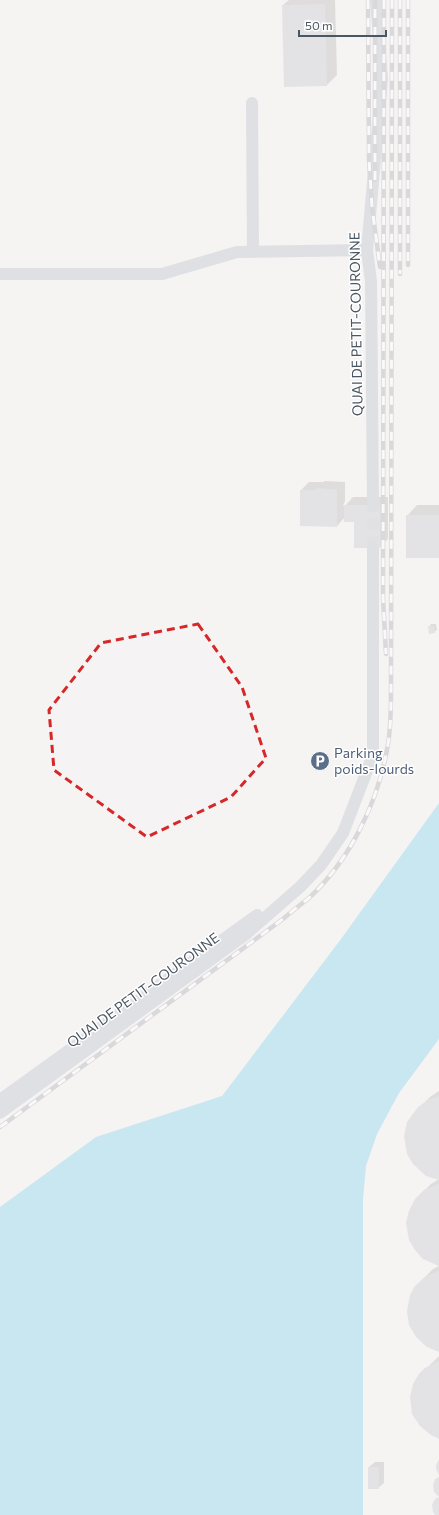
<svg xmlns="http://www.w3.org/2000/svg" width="439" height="1515" font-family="Commissioner,sans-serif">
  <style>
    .water { fill: #90daee }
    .shadow { fill: #0003 }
    .building { fill: #cdcfd5 }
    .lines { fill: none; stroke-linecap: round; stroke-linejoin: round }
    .street-tunnel { stroke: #caccce; stroke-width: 12; stroke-dasharray: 12 6; stroke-linecap: butt }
    .street { stroke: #c1cad2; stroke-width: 12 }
    .rail-casing { stroke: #b5b8bd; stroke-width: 4.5 }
    .rail { stroke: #fff; stroke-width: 3; stroke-dasharray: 9; stroke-linecap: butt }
    .marked { fill: none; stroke: #d62828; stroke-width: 3; stroke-dasharray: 8 5; stroke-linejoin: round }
    .labels { text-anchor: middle; stroke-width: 3; stroke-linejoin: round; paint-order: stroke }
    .street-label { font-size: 14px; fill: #4a5661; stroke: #fff }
    .service-label { font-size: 14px; fill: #4e5e75; stroke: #fff; text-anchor: start }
  </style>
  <rect width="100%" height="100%" fill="#f5f3f3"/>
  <path class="water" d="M 439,803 L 439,1039 L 399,1093 L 377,1134 L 366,1166 L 363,1199 L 363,1515 L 0,1515 L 0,1207 L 96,1137 L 222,1096 L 341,939 Z"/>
  <g class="shadow">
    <path d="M 289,0 L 335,0 L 337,75 L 326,86 L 283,5 Z"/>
    <path d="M 325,481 L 345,482 L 345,501 L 343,506 L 345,506 L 353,497 L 388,497 L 388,539 L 380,547 L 356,547 L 355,521 L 345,517 L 337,526 L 301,490 L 309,482 L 323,482 Z"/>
    <path d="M 417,505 L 439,505 L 439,557 L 407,516 Z"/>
    <path d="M 431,624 L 436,624 L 437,630 L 434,632 L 429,627 Z"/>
    <path d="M 439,1091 L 439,1178 L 419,1108 L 430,1097 Z"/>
    <path d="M 439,1179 L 439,1264 L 420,1195 L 431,1184 Z"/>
    <path d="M 439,1266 L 439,1351 L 422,1280 L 433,1269 Z"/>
    <path d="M 439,1356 L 439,1437 L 426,1369 Z"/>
    <path d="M 375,1462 L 384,1462 L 384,1483 L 378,1488 L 369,1467 Z"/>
  </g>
  <g class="building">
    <path d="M 325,4 L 327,86 L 284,87 L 282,5 Z"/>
    <path d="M 316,488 L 337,490 L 337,527 L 300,526 L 300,490 L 316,490 Z"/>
    <path d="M 344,505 L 380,505 L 380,548 L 354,548 L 354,522 L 344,522 Z"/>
    <rect x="406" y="515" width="33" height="43"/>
    <path d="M 428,626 L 434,626 L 435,633 L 429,634 Z"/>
    <path d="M 439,1096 L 439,1180 L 426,1176 L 413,1164 L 407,1154 L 404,1136 L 407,1122 L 418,1107 L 428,1100 Z"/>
    <path d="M 439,1184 L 439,1266 L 423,1259 L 415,1250 L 409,1240 L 406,1223 L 409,1211 L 415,1199 L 424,1190 Z"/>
    <path d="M 439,1271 L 439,1352 L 427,1347 L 416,1337 L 409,1325 L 407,1311 L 410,1295 L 415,1286 L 425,1277 Z"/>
    <path d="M 439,1361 L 439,1439 L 431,1435 L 420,1426 L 412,1414 L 410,1397 L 413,1384 L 419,1374 L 425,1368 Z"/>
    <path d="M 439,1459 L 439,1475 L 436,1469 L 436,1465 Z"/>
    <rect x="368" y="1467" width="11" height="22"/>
    <path d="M 439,1477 L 439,1515 L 435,1515 L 433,1512 L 432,1505 L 435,1499 L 439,1497 L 434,1492 L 433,1485 L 435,1479 Z"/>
  </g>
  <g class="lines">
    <path class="street-tunnel" d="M 373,548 L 373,505"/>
    <g class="street">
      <path d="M 252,103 L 253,251"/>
      <path d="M 0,274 L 162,274 L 237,252 L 367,250"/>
      <path d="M 373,505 L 371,281 L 367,250 L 382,80 L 376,0"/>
      <path d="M 0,1100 L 257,915"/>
      <path d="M 0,1113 L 245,935 L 300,887 L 321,865 L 343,833 L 373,755 L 373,548"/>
    </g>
    <defs>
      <g id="rail">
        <path d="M 368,0 L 369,159 L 372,207 L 380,267"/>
        <path d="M 384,0 L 383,598 L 386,654"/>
        <path d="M 400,0 L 400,274"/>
        <path d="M 408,0 L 408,265"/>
        <path d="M 375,180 L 375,0"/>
        <path d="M 0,1127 L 283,919 C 291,912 300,905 309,898 C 351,859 379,800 388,744 C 391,726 391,707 391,689 L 392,0"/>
      </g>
    </defs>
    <use href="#rail" class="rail-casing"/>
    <use href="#rail" class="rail"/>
  </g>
  <path d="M0 0H439V1515H0ZM 198,624 L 242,687 L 266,758 L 231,797 L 147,837 L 54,770 L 49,710 L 101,643 Z" fill="#f5f3f3" fill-opacity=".55" fill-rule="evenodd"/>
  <path class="marked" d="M 198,624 L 242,687 L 266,758 L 231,797 L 147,837 L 54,770 L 49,710 L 101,643 Z"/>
  <defs>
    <symbol id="parking-disc" viewBox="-11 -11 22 22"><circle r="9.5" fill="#5c6f8a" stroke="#fff"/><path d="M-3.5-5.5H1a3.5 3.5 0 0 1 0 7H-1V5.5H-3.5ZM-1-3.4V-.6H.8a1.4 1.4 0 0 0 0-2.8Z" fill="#fff"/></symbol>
  </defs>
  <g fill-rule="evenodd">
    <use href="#parking-disc" x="309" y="750" width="22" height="22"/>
  </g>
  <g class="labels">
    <g class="street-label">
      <text transform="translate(356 324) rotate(-91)" y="5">QUAI DE PETIT-COURONNE</text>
      <text transform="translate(143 990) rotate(-36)" y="5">QUAI DE PETIT-COURONNE</text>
    </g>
    <g class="service-label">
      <text x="334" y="758">Parking<tspan x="334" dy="16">poids-lourds</tspan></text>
    </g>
  </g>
  <path d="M299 30v6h87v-6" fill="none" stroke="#4a5661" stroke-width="2"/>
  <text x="305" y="30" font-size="12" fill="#4a5661" stroke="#ffffff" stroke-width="3" paint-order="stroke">50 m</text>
</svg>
